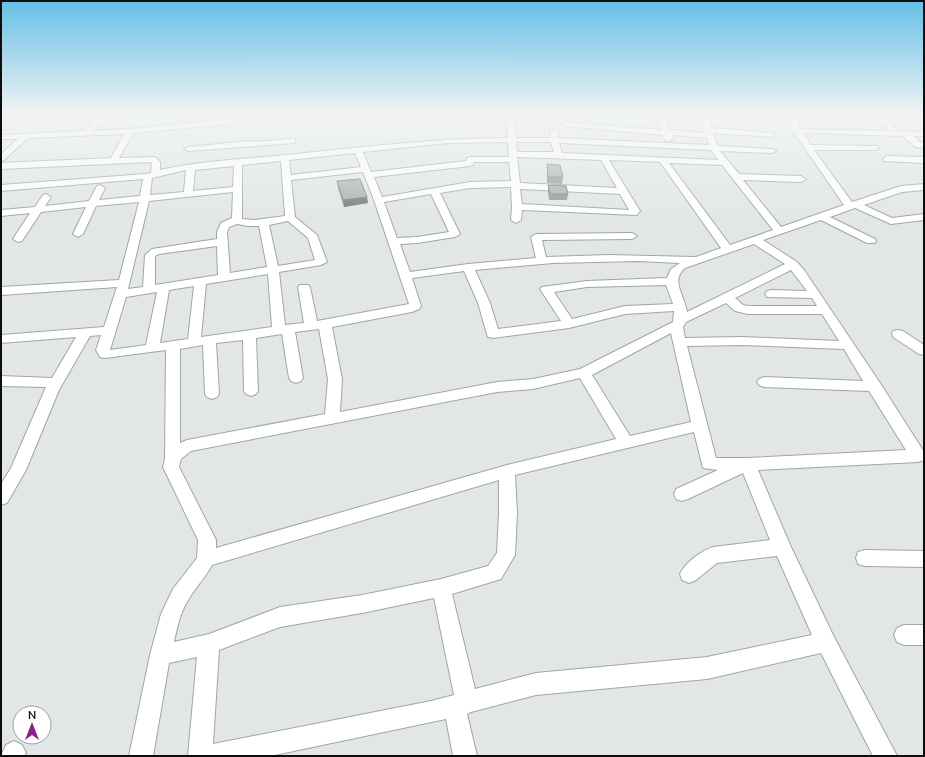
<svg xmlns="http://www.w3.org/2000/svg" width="925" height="757" font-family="'Nunito Sans',sans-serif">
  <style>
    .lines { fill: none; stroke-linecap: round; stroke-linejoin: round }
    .minor-casing { stroke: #a1a5a6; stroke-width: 2 }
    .major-casing { stroke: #a1a5a6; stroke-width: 2 }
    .minor { fill: #fff; fill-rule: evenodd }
    .major { fill: #fff; fill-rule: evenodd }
    .wall { fill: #949798 }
    .shaded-wall { fill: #787b7c }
    .building { fill: #acb0b1; stroke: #787b7c }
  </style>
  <rect width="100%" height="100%" fill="#e2e6e7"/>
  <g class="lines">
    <defs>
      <g id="minor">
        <path d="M 1,115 L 86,115 L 82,117 L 2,119 Z"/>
        <path d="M 101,115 L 109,115 L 93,131 C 165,128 236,115 308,115 L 304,117 L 133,133 L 119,158 L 155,157 L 160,162 L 160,170 C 203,160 252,159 295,154 C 366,147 437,138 508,138 L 506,115 L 514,115 L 516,138 L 550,138 L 550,132 L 554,130 L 558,132 L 558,138 L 709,145 L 707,138 L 672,135 L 673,139 L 669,141 L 666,141 L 663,135 L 564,126 L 560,124 L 564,122 L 662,130 L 656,115 L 664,115 L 670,130 L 705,133 L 701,115 L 709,115 L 712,128 L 772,133 L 776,135 L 772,137 L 713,133 L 718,146 L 772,149 L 776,151 L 772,153 L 720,151 L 739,174 L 801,176 L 806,179 L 801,182 L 743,180 L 781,227 L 844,205 L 793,131 L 787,115 L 795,115 L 800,129 L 890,131 L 872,115 L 881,115 L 899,131 L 924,132 L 924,136 L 913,136 L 921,143 L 924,144 L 924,148 L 915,147 L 903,136 L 803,133 L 811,145 L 878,146 L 879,148 L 875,150 L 814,150 L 852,202 L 901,186 L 924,184 L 924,190 L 902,192 L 864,205 L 892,218 L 924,214 L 924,220 L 891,224 L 855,208 L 830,217 L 875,239 L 876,241 L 875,243 L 867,243 L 821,220 L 763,240 L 797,262 L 804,270 L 880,383 L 924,452 L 924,460 L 918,462 L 758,470 L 791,547 L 833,635 L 897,756 L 873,756 L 821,653 L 707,679 L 536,695 L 471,712 L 467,714 L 477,756 L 453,756 L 446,719 L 270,756 L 188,756 L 197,657 L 169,663 L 153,756 L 129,756 L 150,655 L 161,614 L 173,589 L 197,558 L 198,540 L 163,467 L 165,459 L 166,350 L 105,358 L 100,357 L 96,350 L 101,335 L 90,336 L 59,390 L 26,470 L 7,503 L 1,505 L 1,484 L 11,468 L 46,387 L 1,386 L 1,376 L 52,378 L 76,337 L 1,343 L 1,335 L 104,327 L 117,287 L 1,295 L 1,287 L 119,280 L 139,202 L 96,206 L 83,234 L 78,237 L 73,234 L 86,207 L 41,212 L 22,241 L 18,242 L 13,239 L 30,213 L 1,216 L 1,210 L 35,207 L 43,195 L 46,194 L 51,197 L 45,206 L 89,201 L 97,186 L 100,185 L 105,188 L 99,200 L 140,196 L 143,179 L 1,191 L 1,185 L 145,174 L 151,173 L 152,163 L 150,162 L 1,169 L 1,163 L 111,158 L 124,134 L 28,138 L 4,160 L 1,161 L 1,154 L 18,139 L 1,139 L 1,135 L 83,131 ZM 508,142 L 509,157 L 470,157 L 467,158 L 466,161 L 371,172 L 363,152 L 448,143 ZM 516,142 L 551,142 L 554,152 L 517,152 ZM 559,143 L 711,150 L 718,160 L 562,153 ZM 355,153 L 361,167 L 291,175 L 289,160 ZM 517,157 L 601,160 L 617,188 L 520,183 ZM 609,160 L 660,162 L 721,248 L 696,257 L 609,255 L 546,257 L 542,240 L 632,239 L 637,236 L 632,233 L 536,234 L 531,237 L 536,258 L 468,264 L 410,272 L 400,244 L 417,243 L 455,237 L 460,234 L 440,193 L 470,188 L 511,187 L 512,207 L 511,220 L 516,223 L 521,220 L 522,210 L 637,215 L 640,211 ZM 281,161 L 285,216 L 255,220 L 242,219 L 242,165 ZM 474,162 L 509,162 L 511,181 L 470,182 L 382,197 L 374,177 L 470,166 L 473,165 ZM 669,163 L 722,165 L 773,230 L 730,245 ZM 234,166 L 233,187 L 193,191 L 195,170 ZM 186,170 L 184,192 L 150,195 L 152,178 ZM 363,172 L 374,200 L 409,304 L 317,321 L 310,287 L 308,285 L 300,285 L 298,287 L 304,323 L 285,325 L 279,272 L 321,265 L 327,262 L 317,235 L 295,217 L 291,180 ZM 520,189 L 620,194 L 629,210 L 522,204 ZM 233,192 L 232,218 L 221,223 L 217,232 L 217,239 L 152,249 L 145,255 L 143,287 L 128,289 L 149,201 ZM 431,194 L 449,232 L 417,237 L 397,238 L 384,202 ZM 288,221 L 308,238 L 315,260 L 278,266 L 269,225 ZM 237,224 L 248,226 L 259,226 L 267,267 L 230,273 L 227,232 L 229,227 ZM 754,244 L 785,264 L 687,312 C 685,296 670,281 685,268 ZM 217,246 L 218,275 L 155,285 L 155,256 L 159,254 ZM 638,261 L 680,263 L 671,269 L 667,278 L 587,281 L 542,287 L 540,289 L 561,321 L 498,329 L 490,303 L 475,270 L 553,263 ZM 791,270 L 807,291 L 771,290 L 767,291 L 765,294 L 767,297 L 812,298 L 817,306 L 748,306 L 743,305 L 735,298 ZM 464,271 L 478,303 L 487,334 L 488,337 L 493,338 L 569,328 L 625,314 L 674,311 L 673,322 L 580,369 L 533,379 L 497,382 L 340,412 L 342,379 L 332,327 L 412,312 L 419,309 L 421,306 L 412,278 ZM 268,274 L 272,327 L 201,337 L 206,284 ZM 666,285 L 673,304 L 625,306 L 572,319 L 554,292 L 587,287 ZM 194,286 L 188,339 L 160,343 L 169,290 ZM 157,292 L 146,345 L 110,350 L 126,297 ZM 726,303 L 735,311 L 748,314 L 822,314 L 839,341 L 742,337 L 685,338 L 683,327 L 686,322 ZM 319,329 L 328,379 L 325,414 L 187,440 L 180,443 L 180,349 L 203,345 L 205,394 L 207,397 L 212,399 L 217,397 L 219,394 L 216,343 L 243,340 L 244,391 L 246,394 L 251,396 L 256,394 L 258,391 L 256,338 L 282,334 L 289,378 L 291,381 L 296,383 L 301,381 L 303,378 L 295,332 ZM 671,333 L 691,422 L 630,436 L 592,375 ZM 742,345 L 844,349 L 863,381 L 764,377 L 759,379 L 757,382 L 759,385 L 764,387 L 869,391 L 906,450 L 747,458 L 716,458 L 687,346 ZM 580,378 L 616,439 L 507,465 L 216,548 L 216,540 L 179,467 L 181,459 L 191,451 L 497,392 L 533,389 ZM 694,432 L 703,468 L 718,470 L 676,489 L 674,494 L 676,499 L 682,501 L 688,499 L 743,473 L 770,540 L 713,547 C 701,551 685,563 680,574 L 682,580 L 689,583 L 696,580 L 717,563 L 777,556 L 812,635 L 707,657 L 536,673 L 475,689 L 452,594 L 501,579 L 515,555 L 517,513 L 515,475 ZM 499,480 L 499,513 L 497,553 L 488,566 L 441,579 L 362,595 L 280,607 L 209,634 L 174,642 C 177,628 180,614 187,602 C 194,589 205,578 212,565 ZM 434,598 L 454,695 L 431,701 L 213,744 L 219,650 L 280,627 L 362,613 Z"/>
        <path d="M 422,118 L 465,118 L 469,120 L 465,122 L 422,122 Z"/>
        <path d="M 292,139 L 295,139 L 295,143 L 188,151 L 184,149 L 188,147 L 249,141 L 253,142 Z"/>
        <path d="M 887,156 L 924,157 L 924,163 L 884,161 L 883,159 Z"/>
        <path d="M 898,330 L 903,331 L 924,345 L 924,355 L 919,354 L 893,337 L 892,334 L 893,331 Z"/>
        <path d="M 865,550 L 924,551 L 924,567 L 865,566 L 858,564 L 856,558 L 858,552 Z"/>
        <path d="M 904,625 L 924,625 L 924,645 L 904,645 L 897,642 L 894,635 L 897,628 Z"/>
        <path d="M 14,741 L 22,745 L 26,753 L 24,756 L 1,756 L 6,745 Z"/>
      </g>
      <path id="major" d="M 910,115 L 924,116 L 924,123 L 911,117 Z"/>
    </defs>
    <use href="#minor" class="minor-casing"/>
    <use href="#major" class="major-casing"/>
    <use href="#minor" class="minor"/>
    <use href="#major" class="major"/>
  </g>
  <g class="wall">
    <path d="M 547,164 L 563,177 L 562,184 L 547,183 Z"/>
    <path d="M 337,181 L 367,197 L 368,203 L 344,207 L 338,188 Z"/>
    <path d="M 548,185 L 568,194 L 567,200 L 549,200 L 548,192 Z"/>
  </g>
  <path class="shaded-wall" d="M 367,197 L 368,203 L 344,207 L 343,200 Z"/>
  <g class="building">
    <path d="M 547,164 L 560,165 L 563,177 L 548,177 Z"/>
    <path d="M 360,179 L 367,197 L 343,200 L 337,181 Z"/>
    <path d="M 548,185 L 566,186 L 568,194 L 550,194 Z"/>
  </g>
  <linearGradient id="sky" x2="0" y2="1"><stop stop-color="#64bfe6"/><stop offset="0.52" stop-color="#f2f4f4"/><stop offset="1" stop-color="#f2f4f4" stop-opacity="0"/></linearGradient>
  <rect width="925" height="221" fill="url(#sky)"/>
  <rect width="925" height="757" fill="none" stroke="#0c0d0e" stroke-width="4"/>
  <g transform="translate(32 725)"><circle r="19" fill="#ffffff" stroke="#9e9e9f"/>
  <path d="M0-3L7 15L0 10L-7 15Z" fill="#892188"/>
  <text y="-6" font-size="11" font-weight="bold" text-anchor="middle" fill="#0c0d0e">N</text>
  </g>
</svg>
